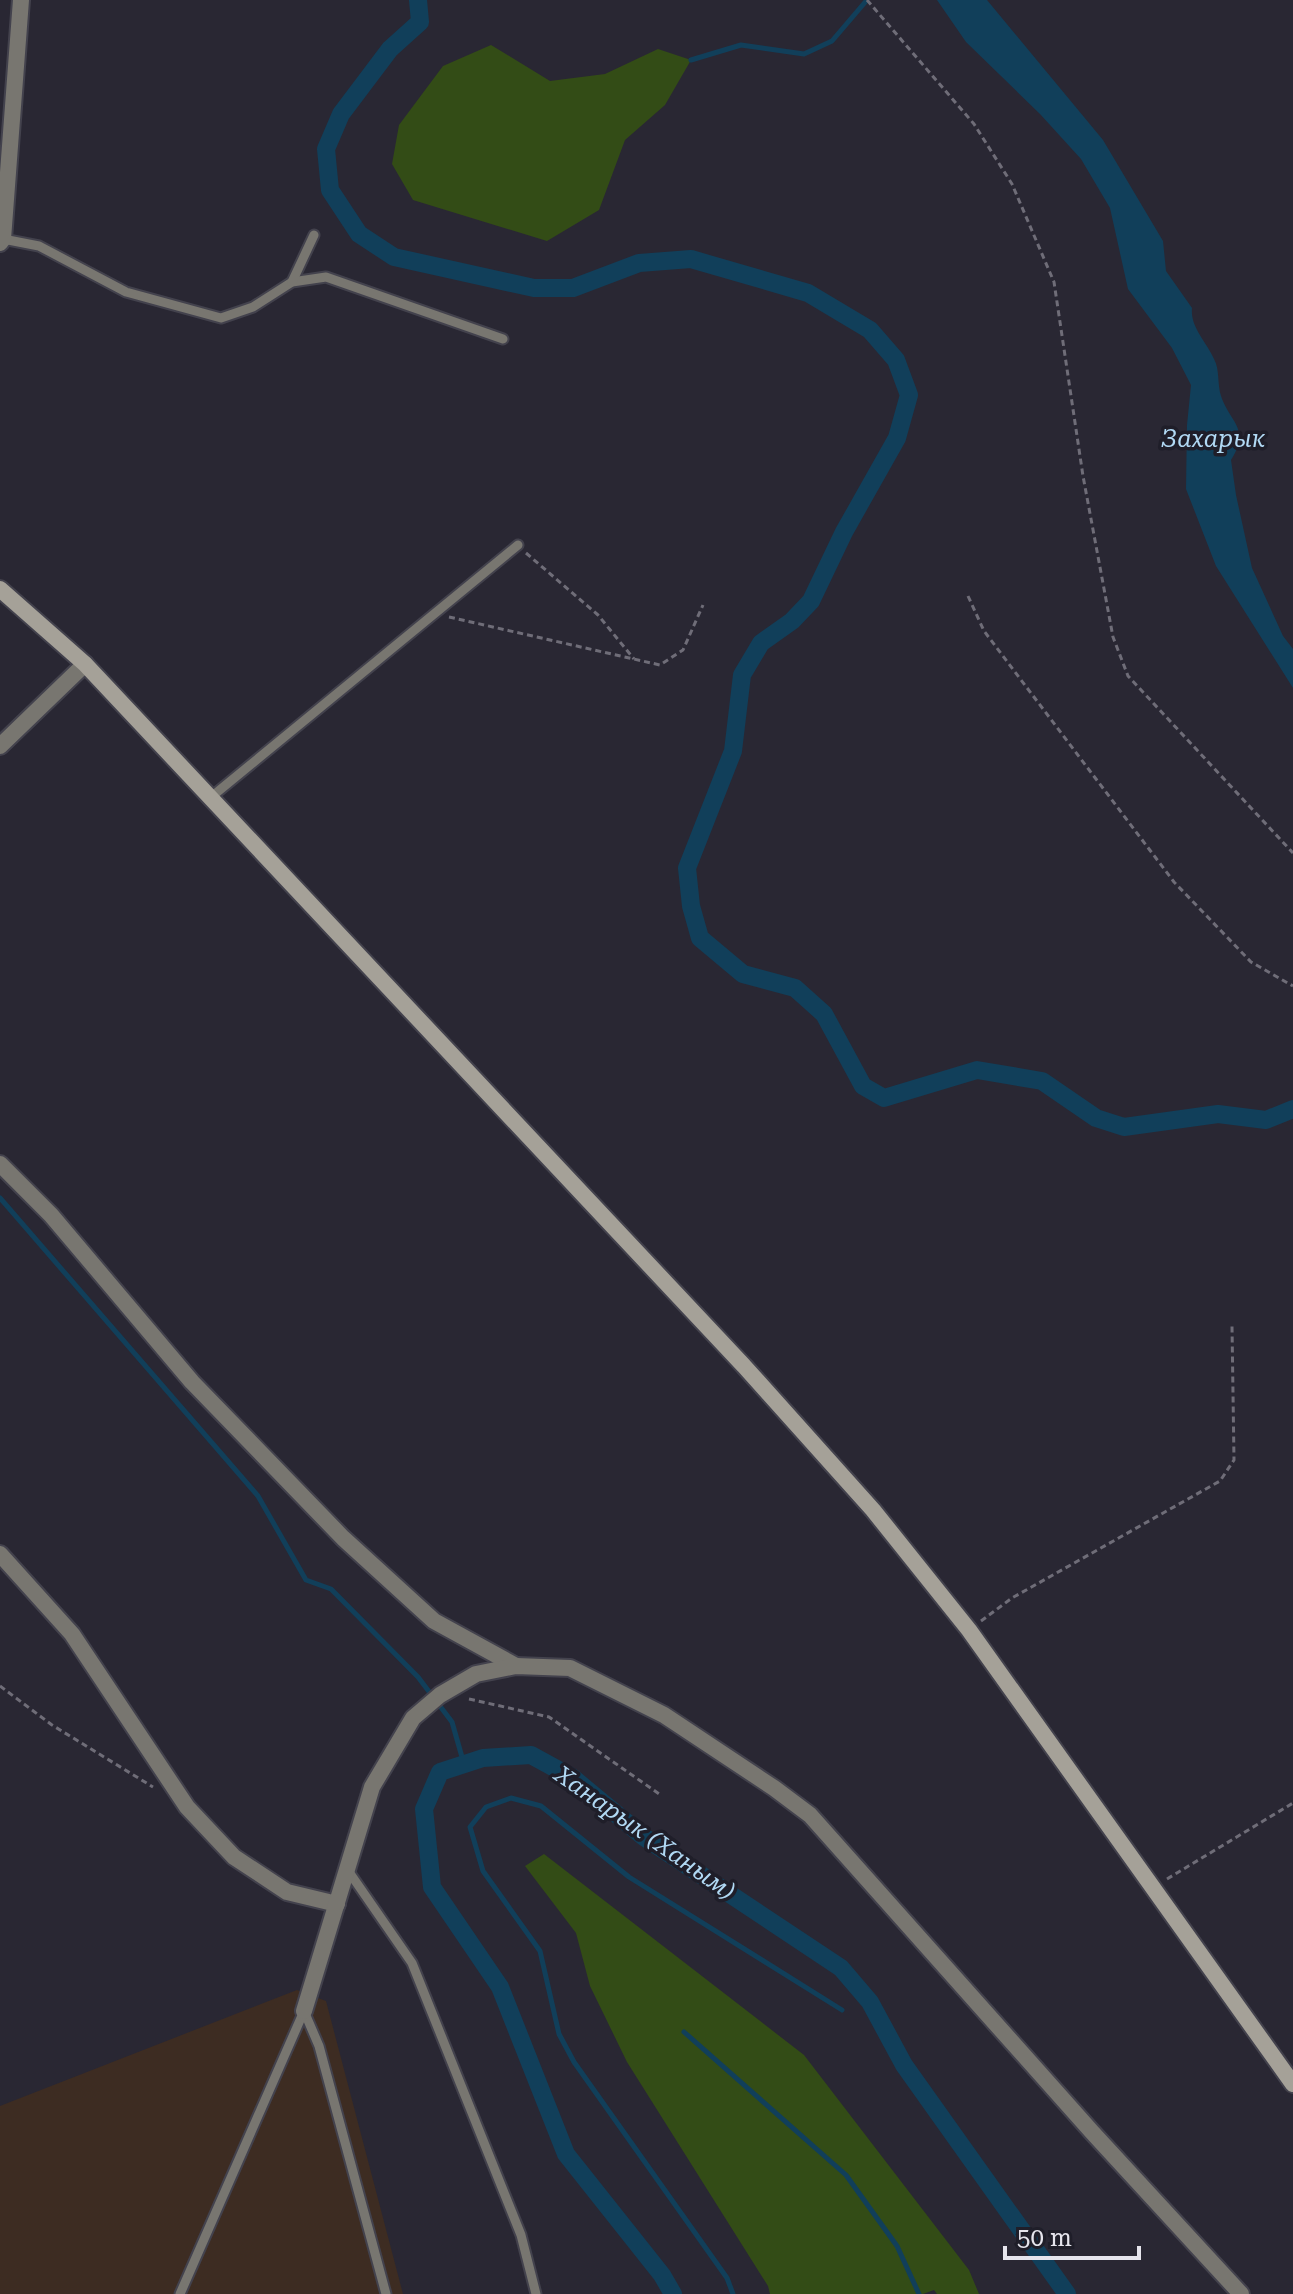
<svg xmlns="http://www.w3.org/2000/svg" width="1293" height="2294" font-family="'Roboto Serif',serif">
  <style>
    .industrial { fill: #3d2c22 }
    .green { fill: #334c16 }
    .water { fill: #113f5a }
    .lines { fill: none; stroke-linecap: round; stroke-linejoin: round }
    .stream { stroke: #113f5a; stroke-width: 5 }
    .canal { stroke: #113f5a; stroke-width: 18 }
    .service-casing { stroke: #43424d; stroke-width: 13 }
    .minor-casing { stroke: #43424d; stroke-width: 20 }
    .secondary-casing { stroke: #43424d; stroke-width: 20 }
    .path { stroke: #6f6d78; stroke-width: 3; stroke-dasharray: 6 4; stroke-linecap: butt }
    .service { stroke: #787670; stroke-width: 9 }
    .minor { stroke: #787670; stroke-width: 16 }
    .secondary { stroke: #a5a198; stroke-width: 16 }
    .labels { text-anchor: middle; stroke-width: 7; stroke-linejoin: round; paint-order: stroke }
    .water-label { font-size: 24px; font-style: italic; fill: #b1d9f4; stroke: #1f1e29 }
  </style>
  <rect width="100%" height="100%" fill="#292733"/>
  <path class="industrial" d="M 297,1990 L 326,2001 L 403,2294 L 0,2294 L 0,2106 Z"/>
  <g class="green">
    <path d="M 491,45 L 550,81 L 605,74 L 658,49 L 691,60 L 665,105 L 625,140 L 599,210 L 547,241 L 413,200 L 392,164 L 399,125 L 443,66 Z"/>
    <path d="M 544,1854 L 804,2055 L 969,2270 L 979,2294 L 937,2294 L 934,2290 L 923,2294 L 770,2294 L 768,2286 L 627,2062 L 590,1986 L 576,1933 L 525,1866 Z"/>
  </g>
  <path class="water" d="M 937,0 L 987,0 L 1103,140 L 1163,241 L 1166,271 L 1192,308 C 1190,327 1206,341 1214,359 C 1220,370 1217,384 1221,396 C 1230,423 1251,428 1231,460 L 1236,495 L 1252,568 L 1283,636 L 1293,649 L 1293,688 L 1216,566 L 1186,489 L 1187,425 L 1191,385 L 1172,348 L 1128,289 L 1110,208 L 1081,159 L 1040,114 L 966,42 Z"/>
  <g class="lines">
    <g class="stream">
      <path d="M 691,60 L 741,45 L 804,54 L 832,41 L 867,0"/>
      <path d="M 0,1198 L 258,1496 L 306,1580 L 331,1589 L 418,1677 L 452,1722 L 464,1764"/>
      <path d="M 684,2032 L 846,2175 L 897,2246 L 919,2294"/>
      <path d="M 733,2294 L 727,2278 L 574,2062 L 559,2034 L 540,1951 L 483,1871 L 470,1827 L 486,1807 L 511,1798 L 541,1806 L 629,1877 L 842,2010"/>
    </g>
    <g class="canal">
      <path d="M 418,0 L 420,22 L 390,49 L 341,114 L 326,149 L 330,190 L 359,234 L 394,257 L 534,288 L 573,288 L 639,263 L 691,259 L 808,293 L 870,330 L 896,360 L 909,395 L 897,438 L 844,532 L 811,601 L 792,621 L 761,643 L 742,675 L 733,751 L 687,868 L 691,906 L 700,938 L 743,974 L 795,988 L 824,1014 L 863,1086 L 884,1098 L 977,1070 L 1042,1081 L 1096,1118 L 1124,1127 L 1218,1114 L 1266,1120 L 1293,1109"/>
      <path d="M 673,2294 L 662,2275 L 566,2154 L 500,1987 L 432,1887 L 424,1809 L 440,1772 L 483,1758 L 531,1755 L 573,1778 L 644,1837 L 841,1968 L 870,2002 L 904,2065 L 1067,2294"/>
    </g>
    <defs>
      <g id="service">
        <path d="M 3,239 L 39,246 L 126,292 L 221,318 L 253,307 L 292,282 L 326,277 L 503,339"/>
        <path d="M 292,282 L 314,235"/>
        <path d="M 210,798 L 518,545"/>
        <path d="M 347,1869 L 412,1963 L 521,2235 L 536,2294"/>
        <path d="M 304,2011 L 319,2046 L 386,2294"/>
        <path d="M 180,2294 L 304,2011"/>
      </g>
      <g id="minor">
        <path d="M 0,243 L 3,239 L 21,0"/>
        <path d="M 0,746 L 85,664"/>
        <path d="M 0,1164 L 51,1215 L 192,1382 L 343,1538 L 434,1621 L 516,1666"/>
        <path d="M 0,1554 L 72,1634 L 187,1807 L 234,1857 L 287,1892 L 337,1904"/>
        <path d="M 304,2011 L 372,1787 L 413,1718 L 440,1695 L 476,1674 L 516,1666 L 570,1668 L 664,1715 L 774,1788 L 810,1815 L 1092,2132 L 1241,2294"/>
      </g>
      <path id="secondary" d="M 0,589 L 85,664 L 744,1366 L 873,1510 L 969,1630 L 1293,2084"/>
    </defs>
    <use href="#service" class="service-casing"/>
    <use href="#minor" class="minor-casing"/>
    <use href="#secondary" class="secondary-casing"/>
    <g class="path">
      <path d="M 867,0 L 974,124 L 1012,184 L 1054,282 L 1083,476 L 1113,637 L 1128,676 L 1293,853"/>
      <path d="M 526,553 L 598,615 L 634,659"/>
      <path d="M 968,596 L 984,631 L 1174,882 L 1251,962 L 1293,986"/>
      <path d="M 449,617 L 660,665 L 683,650 L 703,605"/>
      <path d="M 981,1621 L 1012,1598 L 1220,1481 L 1234,1460 L 1232,1326"/>
      <path d="M 0,1686 L 52,1725 L 153,1787"/>
      <path d="M 469,1699 L 549,1717 L 662,1796"/>
      <path d="M 1167,1879 L 1293,1803"/>
    </g>
    <use href="#service" class="service"/>
    <use href="#minor" class="minor"/>
    <use href="#secondary" class="secondary"/>
  </g>
  <g class="labels">
    <g class="water-label">
      <text x="1213" y="447">Захарык</text>
      <text transform="translate(645 1833) rotate(35)" y="8">Ханарык (Ханым)</text>
    </g>
  </g>
  <path d="M1005 2246v12h134v-12" fill="none" stroke="#e6e5ed" stroke-width="4"/>
  <text x="1017" y="2246" font-size="24" fill="#e6e5ed" stroke="#1f1e29" stroke-width="6" paint-order="stroke">50 m</text>
</svg>
